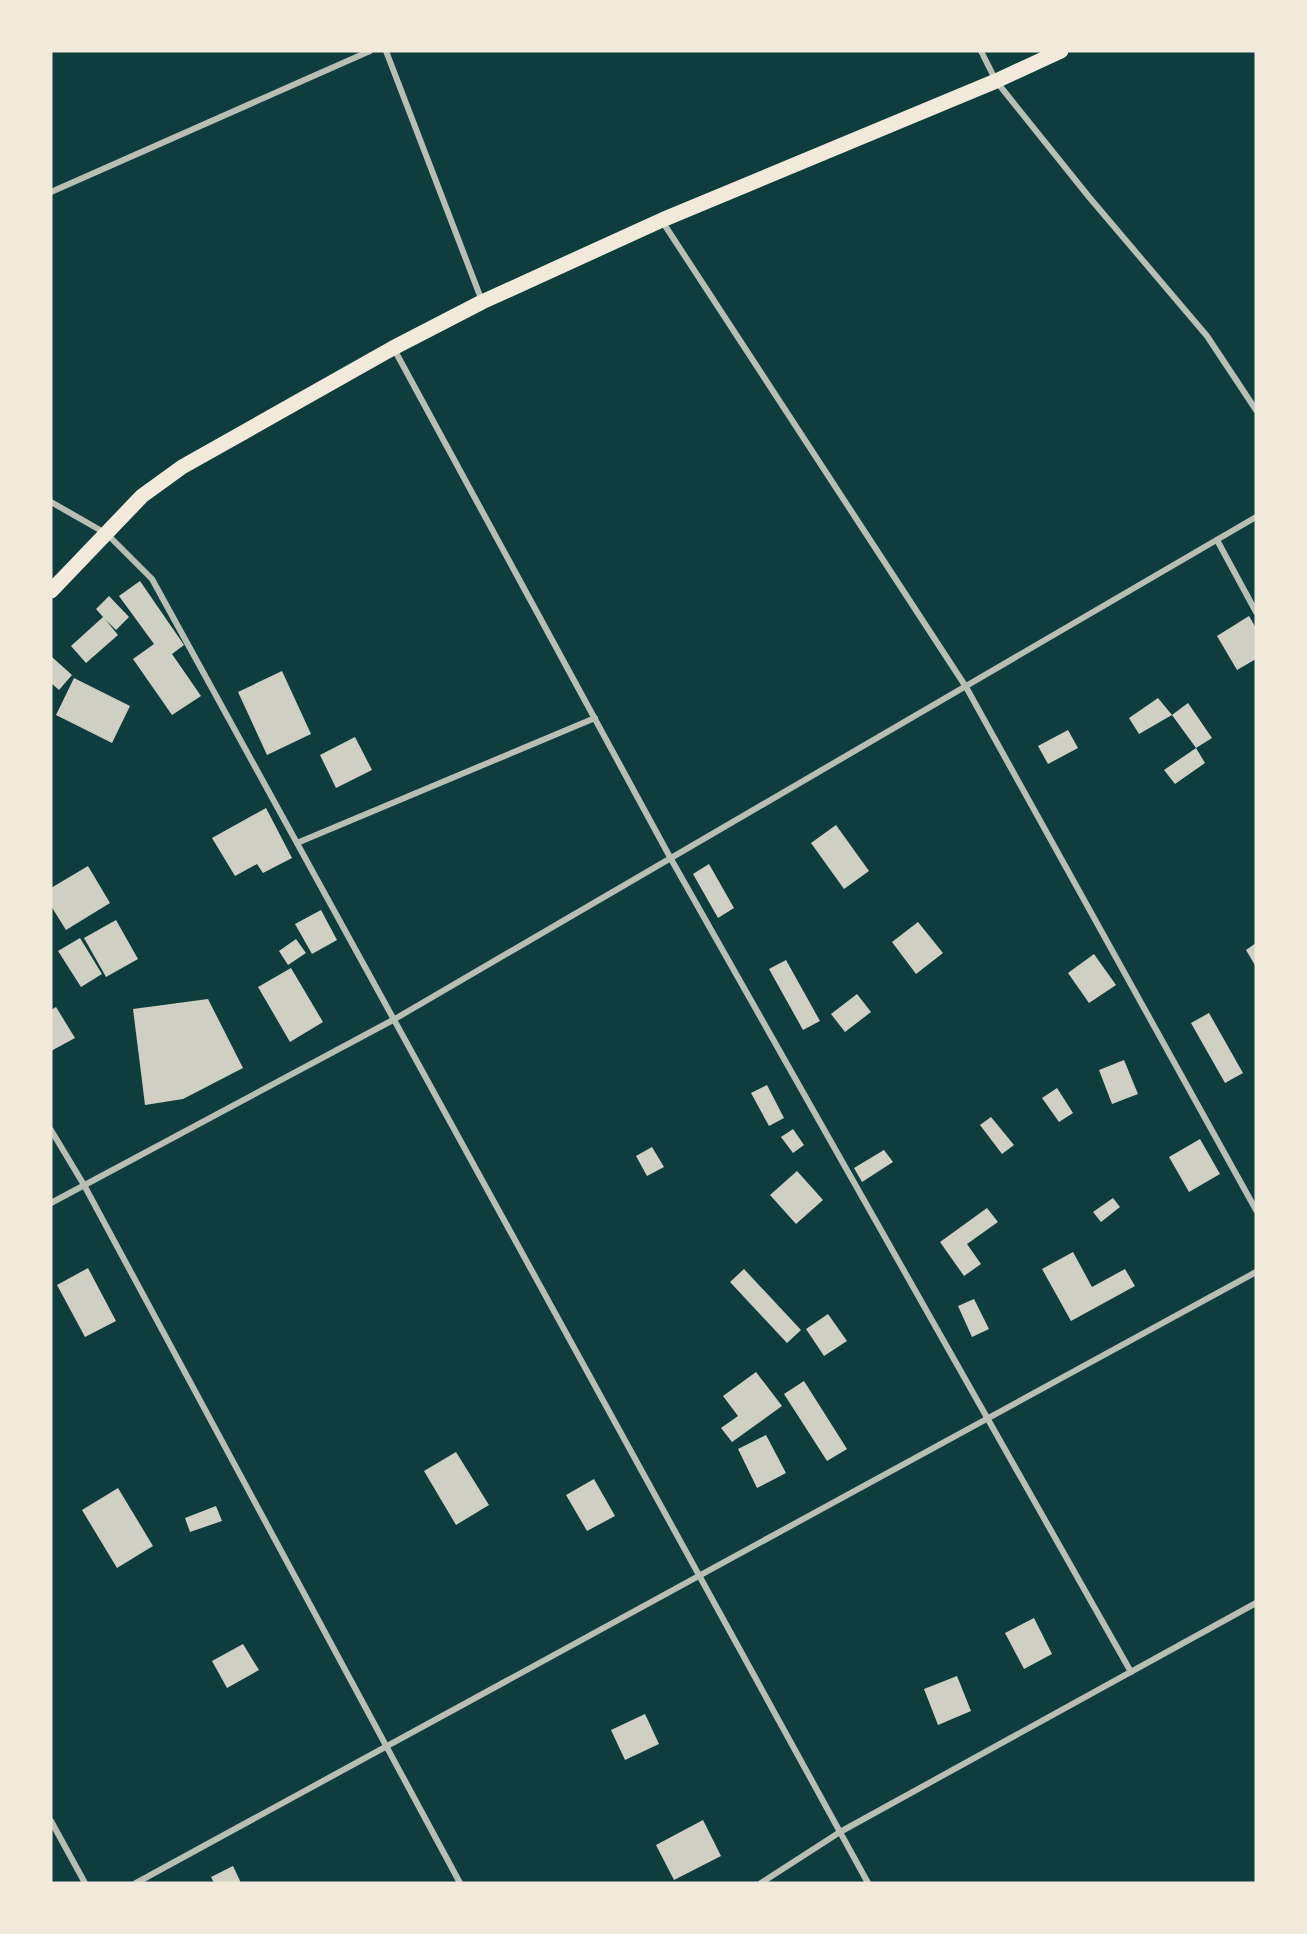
<svg xmlns="http://www.w3.org/2000/svg" width="1307" height="1934" font-family="'Asap Condensed',sans-serif">
  <style>
    .building { fill: #cfcfc3 }
    .lines { fill: none; stroke-linecap: round; stroke-linejoin: round }
    .minor { stroke: #b8beb3; stroke-width: 6 }
    .primary { stroke: #f1e9da; stroke-width: 15 }
  </style>
  <rect width="100%" height="100%" fill="#0f3d3e"/>
  <g class="building">
    <path d="M 140,581 L 184,645 L 172,654 L 201,696 L 172,715 L 133,659 L 154,644 L 119,596 Z"/>
    <path d="M 109,596 L 129,617 L 116,630 L 105,619 L 118,635 L 86,663 L 71,646 L 103,617 L 96,609 Z"/>
    <path d="M 1249,616 L 1256,628 L 1256,659 L 1237,670 L 1217,636 Z"/>
    <path d="M 52,657 L 72,675 L 59,690 L 51,683 Z"/>
    <path d="M 282,671 L 311,734 L 267,755 L 238,692 Z"/>
    <path d="M 74,678 L 130,706 L 112,743 L 56,715 Z"/>
    <path d="M 1158,698 L 1172,715 L 1139,734 L 1129,718 Z"/>
    <path d="M 1188,703 L 1212,738 L 1196,748 L 1172,715 Z"/>
    <path d="M 1068,730 L 1078,748 L 1048,764 L 1038,746 Z"/>
    <path d="M 355,737 L 372,770 L 336,788 L 320,755 Z"/>
    <path d="M 1196,748 L 1205,763 L 1175,784 L 1164,770 Z"/>
    <path d="M 266,808 L 292,858 L 263,873 L 257,864 L 235,876 L 212,838 Z"/>
    <path d="M 836,825 L 869,871 L 844,889 L 811,843 Z"/>
    <path d="M 709,864 L 734,908 L 718,918 L 693,874 Z"/>
    <path d="M 88,866 L 110,903 L 66,930 L 51,906 L 51,888 Z"/>
    <path d="M 321,910 L 337,940 L 312,954 L 295,924 Z"/>
    <path d="M 116,920 L 138,959 L 106,977 L 84,938 Z"/>
    <path d="M 918,922 L 943,953 L 916,974 L 892,942 Z"/>
    <path d="M 80,938 L 102,974 L 81,987 L 58,951 Z"/>
    <path d="M 296,939 L 306,953 L 288,965 L 279,951 Z"/>
    <path d="M 1256,943 L 1256,967 L 1246,950 Z"/>
    <path d="M 1094,954 L 1116,985 L 1089,1003 L 1068,973 Z"/>
    <path d="M 786,960 L 820,1021 L 803,1030 L 769,969 Z"/>
    <path d="M 291,968 L 323,1022 L 290,1042 L 258,987 Z"/>
    <path d="M 857,994 L 871,1012 L 845,1032 L 831,1014 Z"/>
    <path d="M 208,999 L 243,1068 L 183,1099 L 145,1105 L 133,1009 Z"/>
    <path d="M 56,1007 L 75,1038 L 51,1051 L 51,1010 Z"/>
    <path d="M 1209,1013 L 1243,1073 L 1225,1083 L 1191,1023 Z"/>
    <path d="M 1124,1060 L 1138,1094 L 1112,1104 L 1099,1070 Z"/>
    <path d="M 767,1085 L 784,1118 L 769,1126 L 751,1093 Z"/>
    <path d="M 1057,1088 L 1073,1113 L 1059,1122 L 1042,1098 Z"/>
    <path d="M 991,1117 L 1014,1145 L 1002,1154 L 980,1125 Z"/>
    <path d="M 793,1129 L 804,1145 L 793,1153 L 781,1137 Z"/>
    <path d="M 1200,1139 L 1220,1174 L 1189,1192 L 1169,1157 Z"/>
    <path d="M 652,1147 L 664,1167 L 647,1176 L 636,1156 Z"/>
    <path d="M 884,1150 L 893,1162 L 862,1182 L 854,1168 Z"/>
    <path d="M 797,1171 L 823,1200 L 796,1224 L 770,1195 Z"/>
    <path d="M 1113,1198 L 1120,1207 L 1101,1222 L 1093,1212 Z"/>
    <path d="M 987,1208 L 998,1222 L 967,1244 L 981,1264 L 964,1276 L 940,1242 Z"/>
    <path d="M 1073,1252 L 1092,1287 L 1125,1269 L 1135,1286 L 1071,1321 L 1042,1269 Z"/>
    <path d="M 88,1268 L 116,1321 L 85,1337 L 57,1285 Z"/>
    <path d="M 744,1269 L 801,1330 L 787,1343 L 730,1282 Z"/>
    <path d="M 974,1299 L 989,1329 L 972,1337 L 958,1306 Z"/>
    <path d="M 828,1314 L 847,1341 L 824,1356 L 806,1329 Z"/>
    <path d="M 756,1372 L 782,1406 L 732,1442 L 721,1428 L 738,1416 L 723,1396 Z"/>
    <path d="M 804,1381 L 847,1449 L 827,1461 L 784,1394 Z"/>
    <path d="M 766,1435 L 786,1473 L 757,1488 L 738,1449 Z"/>
    <path d="M 456,1452 L 489,1505 L 456,1525 L 424,1471 Z"/>
    <path d="M 594,1479 L 615,1516 L 587,1531 L 566,1495 Z"/>
    <path d="M 118,1488 L 153,1546 L 117,1568 L 82,1510 Z"/>
    <path d="M 216,1506 L 222,1521 L 190,1532 L 185,1518 Z"/>
    <path d="M 1034,1618 L 1052,1654 L 1024,1669 L 1005,1633 Z"/>
    <path d="M 243,1644 L 259,1670 L 227,1688 L 212,1661 Z"/>
    <path d="M 957,1676 L 971,1711 L 938,1725 L 924,1689 Z"/>
    <path d="M 645,1714 L 659,1744 L 625,1760 L 611,1730 Z"/>
    <path d="M 703,1820 L 721,1856 L 674,1880 L 656,1845 Z"/>
    <path d="M 233,1866 L 241,1883 L 214,1883 L 211,1877 Z"/>
  </g>
  <g class="lines">
    <g class="minor">
      <path d="M 386,51 L 482,301"/>
      <path d="M 981,51 L 996,81 L 1089,197 L 1207,336 L 1256,410"/>
      <path d="M 51,192 L 370,51"/>
      <path d="M 662,221 L 966,687 L 1256,1210"/>
      <path d="M 394,349 L 671,859 L 1131,1672"/>
      <path d="M 51,502 L 107,534 L 152,579 L 868,1883"/>
      <path d="M 1217,540 L 1256,612"/>
      <path d="M 297,843 L 595,718"/>
      <path d="M 51,1130 L 84,1185 L 460,1883"/>
      <path d="M 51,1203 L 393,1020 L 1256,517"/>
      <path d="M 51,1821 L 85,1883"/>
      <path d="M 136,1883 L 1256,1272"/>
      <path d="M 761,1883 L 840,1832 L 1256,1603"/>
    </g>
    <path class="primary" d="M 51,591 L 142,496 L 182,467 L 393,348 L 482,302 L 662,220 L 996,81 L 1061,51"/>
  </g>
  <rect width="1307" height="1934" fill="none" stroke="#f1e9da" stroke-width="105"/>
</svg>
